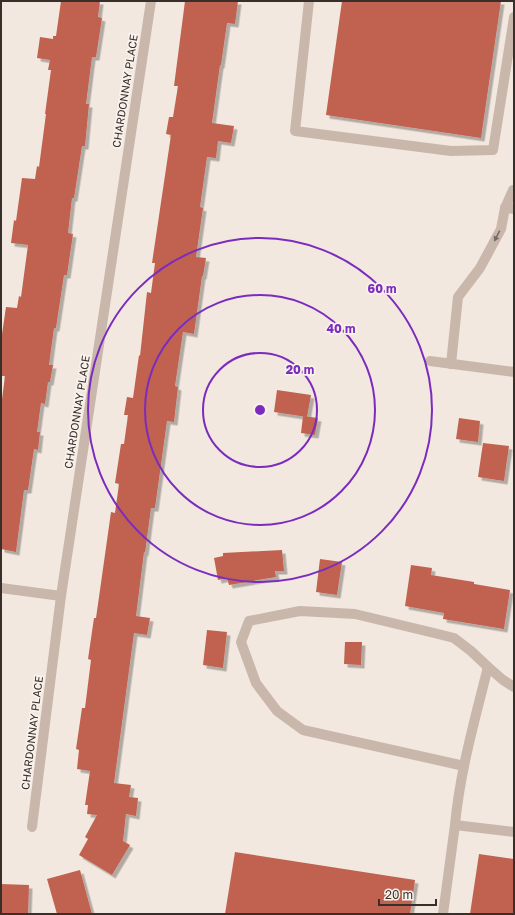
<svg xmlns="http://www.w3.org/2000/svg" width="515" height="915" font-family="'Golos Text',sans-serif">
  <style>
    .building { fill: #c0624f; filter: url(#shadow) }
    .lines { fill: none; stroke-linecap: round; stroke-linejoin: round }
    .service { stroke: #cab7ac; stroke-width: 10 }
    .minor { stroke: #cab7ac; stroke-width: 10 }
    .oneway { fill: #7a6c64 }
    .ring { fill: none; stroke: #7b2cbf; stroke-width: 2 }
    .labels { text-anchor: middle; stroke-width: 3.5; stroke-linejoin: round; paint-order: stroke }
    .street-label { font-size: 11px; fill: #382e2a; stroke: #f9f2ec }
    .centre { fill: #7b2cbf; stroke: #f9f2ec; stroke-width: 2 }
    .ring-label { font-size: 12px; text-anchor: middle; font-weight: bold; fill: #7b2cbf; stroke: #f9f2ec; stroke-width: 3.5; stroke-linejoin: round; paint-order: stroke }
  </style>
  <defs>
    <filter id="shadow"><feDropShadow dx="3.5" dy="3.5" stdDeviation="0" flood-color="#0004"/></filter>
  </defs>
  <rect width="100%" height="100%" fill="#f2e8df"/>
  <g class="building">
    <path d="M 61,1 L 100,1 L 98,17 L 102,18 L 96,57 L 92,57 L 86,104 L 89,104 L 85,146 L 82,146 L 74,198 L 72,198 L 68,233 L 73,234 L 67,275 L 64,275 L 56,328 L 54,328 L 49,365 L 53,365 L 50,382 L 48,382 L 45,404 L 41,403 L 37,432 L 40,432 L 38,450 L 34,449 L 28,490 L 24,490 L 16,552 L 1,549 L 1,407 L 5,376 L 1,376 L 1,341 L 6,307 L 17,308 L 19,296 L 21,297 L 28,245 L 11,243 L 14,220 L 16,221 L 22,178 L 35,179 L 37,166 L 39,167 L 46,114 L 45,114 L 51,70 L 48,70 L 50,60 L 37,58 L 40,37 L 53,39 L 53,36 L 56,36 Z"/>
    <path d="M 185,1 L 238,1 L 235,24 L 227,23 L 221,65 L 220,65 L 212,123 L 234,126 L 231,143 L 218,141 L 216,158 L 207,157 L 200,207 L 203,208 L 196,257 L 206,258 L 203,276 L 202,276 L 194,334 L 183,332 L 175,386 L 178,387 L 174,422 L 167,421 L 155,508 L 151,508 L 145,553 L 144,552 L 136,616 L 150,618 L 147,635 L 134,633 L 114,783 L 131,785 L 129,797 L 138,798 L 136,816 L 126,814 L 123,841 L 130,845 L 112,875 L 79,855 L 88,839 L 85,837 L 97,815 L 87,814 L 88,805 L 85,805 L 90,771 L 77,769 L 79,750 L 76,749 L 82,708 L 85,708 L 91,660 L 88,659 L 94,618 L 96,618 L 100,590 L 111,512 L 115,513 L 119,484 L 115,483 L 121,444 L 124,444 L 128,415 L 124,415 L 127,397 L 133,398 L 139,355 L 140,356 L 147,292 L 151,293 L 155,263 L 152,263 L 171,135 L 166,134 L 169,117 L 173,117 L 178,86 L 174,86 Z"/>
    <path d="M 342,1 L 501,1 L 481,138 L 326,115 Z"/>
    <path d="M 277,390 L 311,395 L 307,417 L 274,412 Z"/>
    <path d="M 303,416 L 318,418 L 315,435 L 301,433 Z"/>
    <path d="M 459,418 L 480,421 L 478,442 L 456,439 Z"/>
    <path d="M 483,443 L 509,446 L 504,481 L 478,477 Z"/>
    <path d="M 282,550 L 284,571 L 275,571 L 276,577 L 229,585 L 227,578 L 218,580 L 214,558 L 223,556 L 223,553 Z"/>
    <path d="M 320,559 L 342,562 L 337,595 L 316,592 Z"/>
    <path d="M 411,565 L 432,568 L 431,575 L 474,582 L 474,584 L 510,590 L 504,629 L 443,619 L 444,613 L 405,606 Z"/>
    <path d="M 207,630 L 227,632 L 223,668 L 203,665 Z"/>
    <path d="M 345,642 L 362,642 L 361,665 L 344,664 Z"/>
    <path d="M 235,852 L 415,880 L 410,914 L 225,914 Z"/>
    <path d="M 479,854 L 514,859 L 514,914 L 470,914 Z"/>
    <path d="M 80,870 L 92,914 L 57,914 L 47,879 Z"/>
    <path d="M 1,884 L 29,885 L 28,914 L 1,914 Z"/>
  </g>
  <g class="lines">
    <g class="service">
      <path d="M 309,1 L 295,131 L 451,151 L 493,150 L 514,17"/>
      <path d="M 505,208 L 513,190 L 514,191"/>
      <path d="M 451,364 L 458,297 L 480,268 L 501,229 L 505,208 L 514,209"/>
      <path d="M 464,766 L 303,730 L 277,711 L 256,683 L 241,642 L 249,621 L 300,611 L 355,614 L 434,633 L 454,638 L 471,651 L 488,667 L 503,680 L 514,687"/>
      <path d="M 455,825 C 460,771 475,719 488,667"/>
    </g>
    <g class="minor">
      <path d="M 430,361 L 514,372"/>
      <path d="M 1,588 L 61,596"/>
      <path d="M 32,827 L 61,596 L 151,1"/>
      <path d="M 443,914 L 455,825 L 514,832"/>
    </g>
  </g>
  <defs><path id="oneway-solid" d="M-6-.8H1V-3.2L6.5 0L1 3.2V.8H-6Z"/></defs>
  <use class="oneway" href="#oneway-solid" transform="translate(497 236) rotate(117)"/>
  <g class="ring">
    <circle cx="260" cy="410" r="57"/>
    <circle cx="260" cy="410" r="115"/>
    <circle cx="260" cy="410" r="172"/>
  </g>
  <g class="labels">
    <g class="street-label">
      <text transform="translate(125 91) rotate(-81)" y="4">CHARDONNAY PLACE</text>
      <text transform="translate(77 412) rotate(-81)" y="4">CHARDONNAY PLACE</text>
      <text transform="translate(32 733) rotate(-83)" y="4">CHARDONNAY PLACE</text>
    </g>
  </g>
  <circle cx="260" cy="410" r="6" class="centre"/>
  <g class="ring-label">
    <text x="382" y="293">60 m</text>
    <text x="341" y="333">40 m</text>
    <text x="300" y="374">20 m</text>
  </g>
  <rect width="515" height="915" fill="none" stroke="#382e2a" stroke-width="4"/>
  <path d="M379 899v6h57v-6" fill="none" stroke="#382e2a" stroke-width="2"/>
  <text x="385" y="899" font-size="12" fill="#382e2a" stroke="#f9f2ec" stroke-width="3" paint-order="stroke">20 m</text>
</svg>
